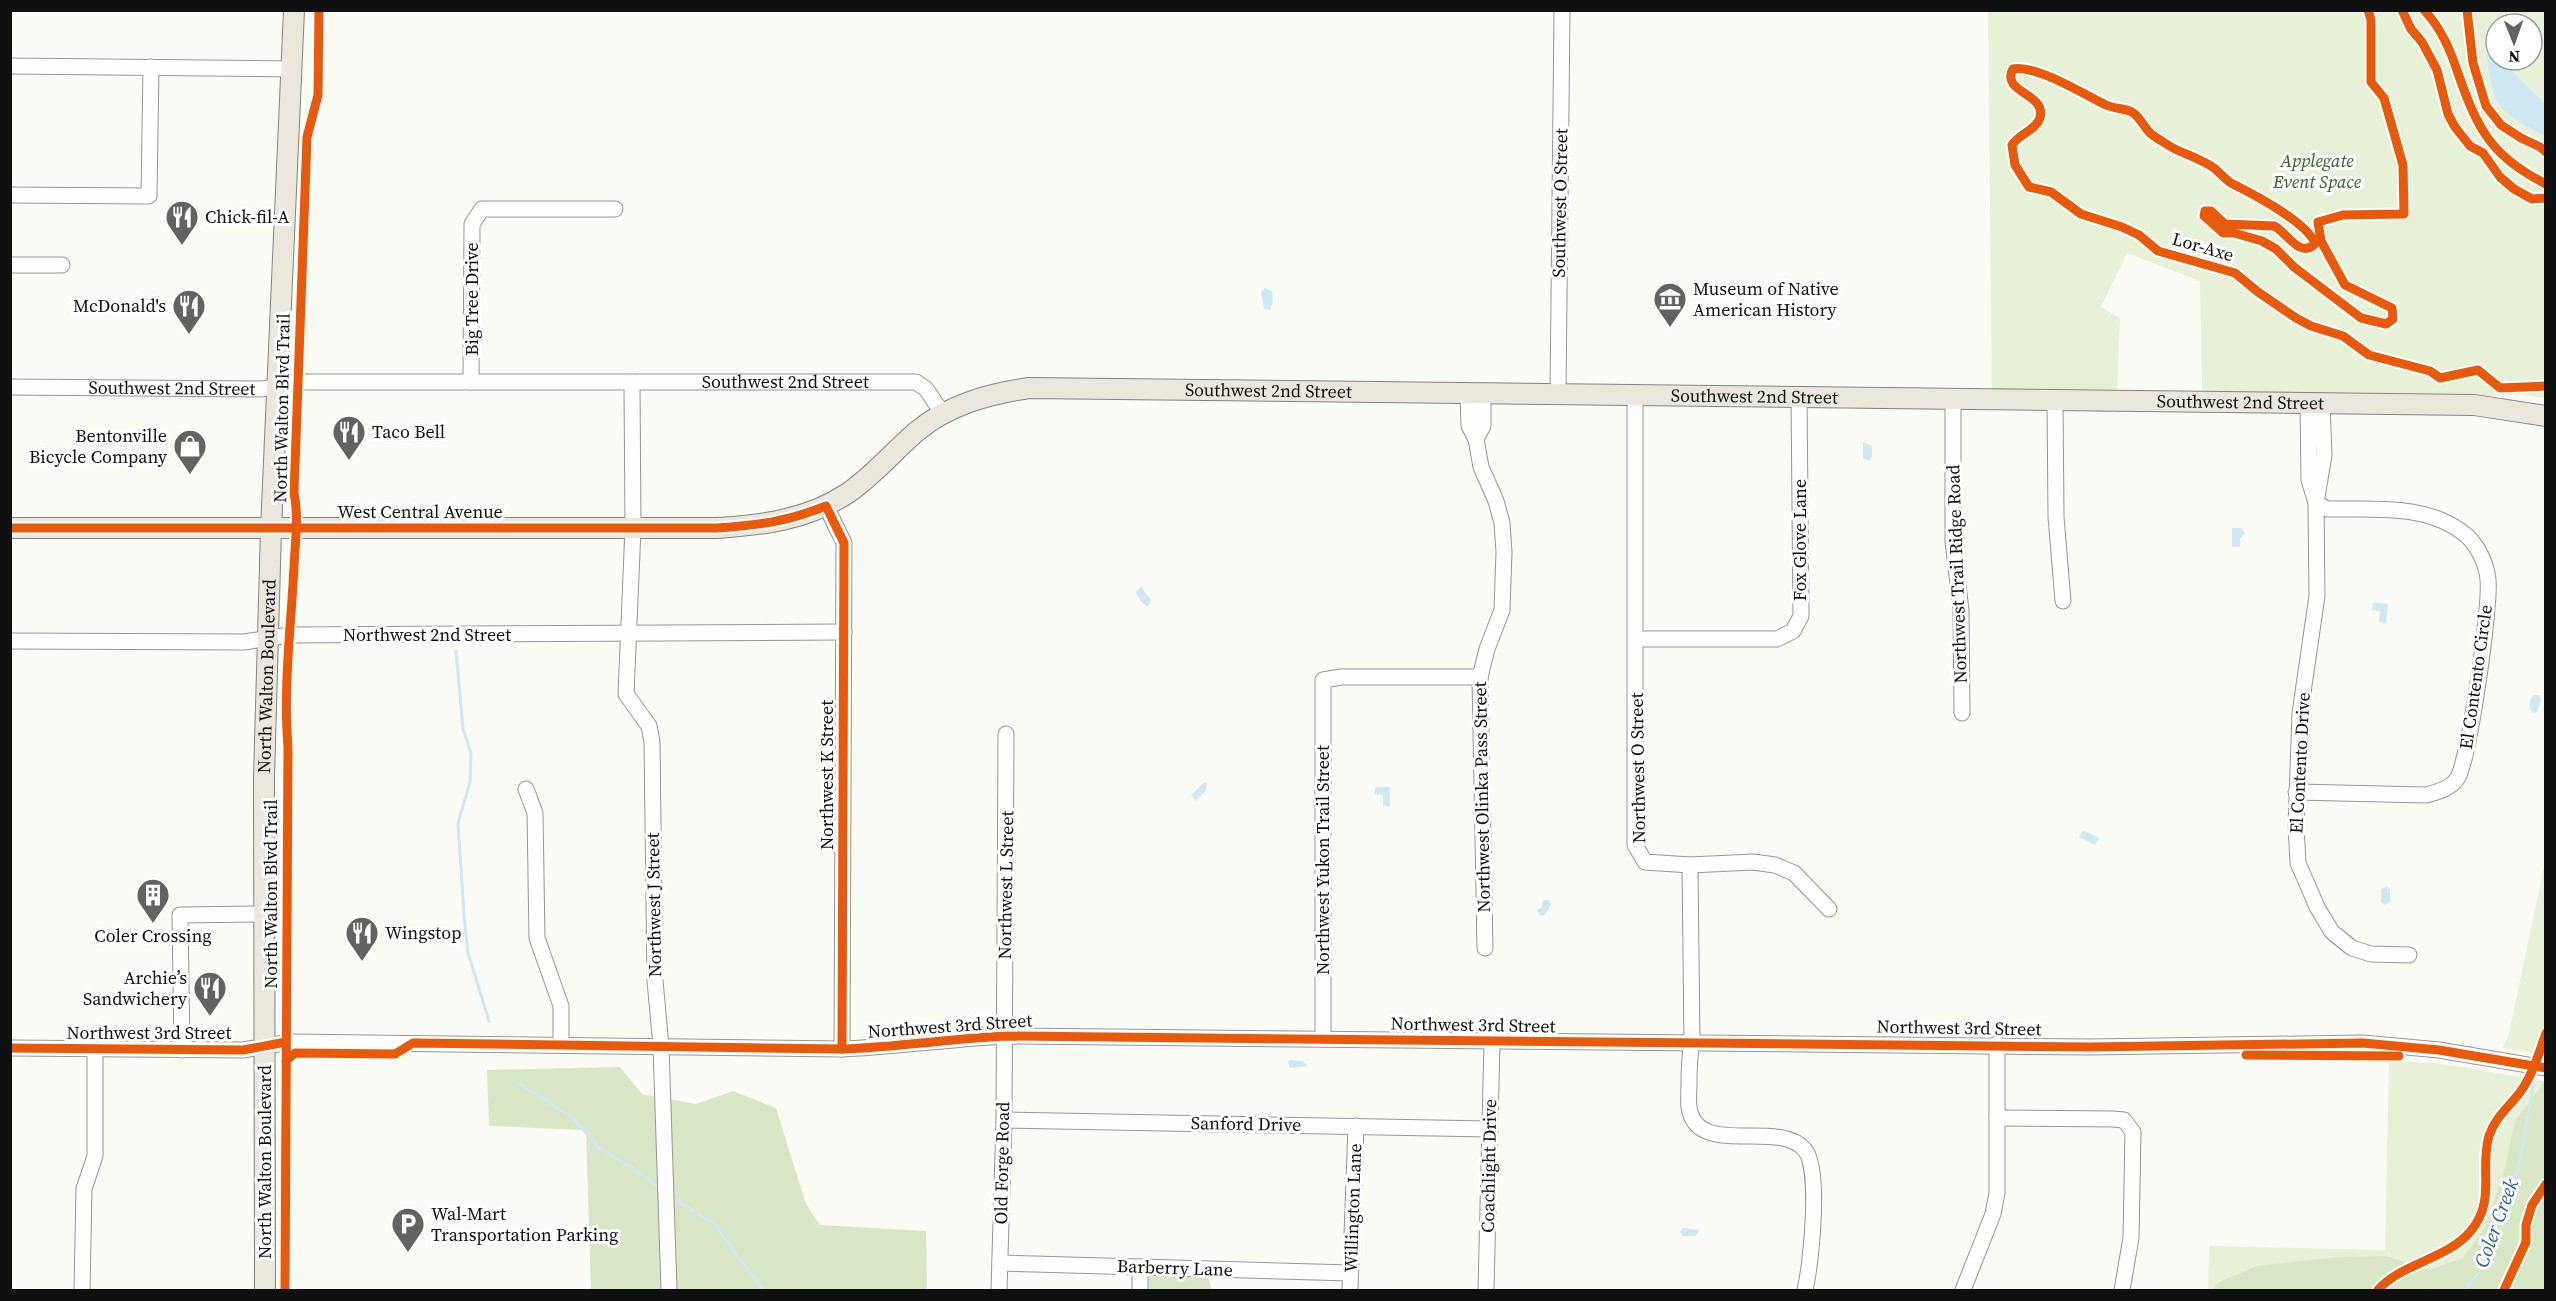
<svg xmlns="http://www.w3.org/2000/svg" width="2556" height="1301" font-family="'Source Serif 4',serif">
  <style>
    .green { fill: #e6f1d7; fill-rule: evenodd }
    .forest { fill: #d7e7c6 }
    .water { fill: #cee8f4 }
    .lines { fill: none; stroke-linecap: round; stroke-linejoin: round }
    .stream { stroke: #cee8f4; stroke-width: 3 }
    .minor-casing { stroke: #969694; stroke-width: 17 }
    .major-casing { stroke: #838381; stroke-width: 22 }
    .minor { stroke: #fefefe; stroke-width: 15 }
    .major { stroke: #ebe7dc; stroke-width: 20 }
    .cycleway-casing { stroke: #fff; stroke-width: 13 }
    .cycleway { stroke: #e8590c; stroke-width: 9 }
    .labels { text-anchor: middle; stroke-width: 6; stroke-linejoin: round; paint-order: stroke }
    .park-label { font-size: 18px; font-style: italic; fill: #336423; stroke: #fff }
    .street-label { font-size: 18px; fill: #101010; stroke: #fff }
    .poi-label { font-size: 18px; fill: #101010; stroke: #fff; text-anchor: start }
    .water-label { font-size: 20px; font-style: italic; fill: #1f6a9b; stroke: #fff }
  </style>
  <rect width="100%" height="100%" fill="#fbfbf6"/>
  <g class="green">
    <path d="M 1988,11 L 2545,11 L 2545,399 C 2511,388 2463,402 2427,403 C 2352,404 2277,398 2202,396 L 2200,281 L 2127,253 L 2101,307 L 2120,318 L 2117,396 L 1992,394 ZM 2496,24 L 2532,24 L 2532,60 L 2496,60 Z"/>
    <path d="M 2545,862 L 2546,1054 L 2545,1055 L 2503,1048 L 2509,1033 Z"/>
    <path d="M 2389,1060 L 2450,1065 L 2545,1081 L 2545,1290 L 2208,1290 L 2209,1246 L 2385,1250 Z"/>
  </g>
  <g class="forest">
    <path d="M 620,1067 L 642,1094 L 696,1104 L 733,1091 L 776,1108 L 806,1204 L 820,1225 L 926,1231 L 927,1290 L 591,1290 L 586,1130 L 489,1126 L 487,1070 Z"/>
    <path d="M 2545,1081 L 2545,1290 L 2213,1290 L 2217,1283 L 2257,1266 L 2339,1257 L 2386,1256 L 2429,1270 L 2463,1258 L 2485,1227 L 2506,1164 L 2515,1121 Z"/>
    <path d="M 1148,1275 L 1208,1277 L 1212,1290 L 1149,1290 Z"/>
  </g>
  <g class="water">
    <path d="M 2486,54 L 2515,74 L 2545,104 L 2545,136 C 2535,131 2509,117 2502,108 C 2491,94 2489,70 2486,54 Z"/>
    <path d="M 1265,288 L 1272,291 L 1273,301 L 1270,310 L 1264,309 L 1261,292 Z"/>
    <path d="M 1863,442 L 1872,446 L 1872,457 L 1869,461 L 1863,458 Z"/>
    <path d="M 2232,528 L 2241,528 L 2245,533 L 2240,539 L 2240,547 L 2232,547 Z"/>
    <path d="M 1141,587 L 1151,600 L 1148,607 C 1141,603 1139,599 1136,592 Z"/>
    <path d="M 2373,602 L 2388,604 L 2386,623 L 2379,622 L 2380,611 L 2372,610 Z"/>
    <path d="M 2534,695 L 2539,695 L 2541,700 L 2537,712 L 2533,713 C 2528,709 2529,699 2534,695 Z"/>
    <path d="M 1205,782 L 1207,783 L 1206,790 L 1196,801 L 1191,795 Z"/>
    <path d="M 1376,787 L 1390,787 L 1390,807 L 1383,806 L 1383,795 L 1374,794 Z"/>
    <path d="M 2083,830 L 2099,838 L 2095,845 L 2079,837 Z"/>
    <path d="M 2387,887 L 2390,889 L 2390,902 L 2385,905 L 2381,902 L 2381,889 Z"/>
    <path d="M 1543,900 L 1549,900 L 1551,905 L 1545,915 L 1540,916 L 1537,910 L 1541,908 Z"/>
    <path d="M 1290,1060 L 1303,1061 L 1307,1066 L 1290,1068 L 1288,1062 Z"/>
    <path d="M 1683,1228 L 1699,1230 L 1698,1233 L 1695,1236 L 1683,1236 L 1680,1232 Z"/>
  </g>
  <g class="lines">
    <g class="stream">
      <path d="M 456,651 L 463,729 L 471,753 L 470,782 L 458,823 L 464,915 L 468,953 L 489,1021"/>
      <path d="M 520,1084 L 574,1119 L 600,1149 L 634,1169 L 657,1186"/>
      <path d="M 674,1199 L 714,1224 L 763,1290"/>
      <path d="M 2426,1290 L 2428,1290"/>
      <path d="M 2464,1290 L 2480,1271 L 2489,1238 L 2510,1197 L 2522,1151 L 2534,1080"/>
    </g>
    <defs>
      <g id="minor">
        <path d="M 10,66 L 292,69"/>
        <path d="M 10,195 L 149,196 L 151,67"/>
        <path d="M 10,265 L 62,265"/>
        <path d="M 471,382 L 472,224 L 482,209 L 615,209"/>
        <path d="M 632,382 L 633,528 L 626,694 L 649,726 L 652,742 L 655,981 L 661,1046 L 669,1290"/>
        <path id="s1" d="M 10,387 L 262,389 L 298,382 L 916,382 L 926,389 L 943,414"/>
        <path d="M 1468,394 L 1469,426 L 1476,439 L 1481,467 L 1496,501 L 1502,523 L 1504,552 L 1502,610 L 1487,649 L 1480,677 L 1485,948"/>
        <path d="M 1558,395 L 1562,10"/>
        <path d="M 1635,396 L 1635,845 L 1645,862 L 1690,865 L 1753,862 L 1775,865 L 1794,873 L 1829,909"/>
        <path d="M 1953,399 L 1953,541 L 1961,611 L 1962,713"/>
        <path d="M 2055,400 L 2056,517 L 2063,601"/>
        <path d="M 2308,403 L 2309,480 L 2316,503 L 2324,455 L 2322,403"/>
        <path d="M 1476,439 L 1483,426 L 1483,394"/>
        <path d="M 826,506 L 844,543 L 842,1049"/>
        <path d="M 1637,639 L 1777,639 L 1793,631 L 1801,616 L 1799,397"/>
        <path d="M 10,641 L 244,642 L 290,635 L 844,632"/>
        <path d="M 526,789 L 535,813 L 537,938 L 561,1006 L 561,1045"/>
        <path d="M 2296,792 L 2426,795 C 2437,792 2450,789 2457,779 C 2469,762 2491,604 2488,580 C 2487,565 2478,546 2467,536 C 2429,503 2374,510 2327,509 L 2316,503 L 2317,596 L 2300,713 L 2296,827 L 2298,863 L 2317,907 L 2332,932 L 2352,948 L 2371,954 L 2409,955"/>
        <path d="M 1690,865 L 1692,1043 C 1689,1057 1689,1070 1689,1084 C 1689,1092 1688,1100 1689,1107 C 1696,1159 1779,1118 1805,1150 C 1821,1170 1811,1265 1805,1290"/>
        <path d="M 1323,1039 L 1323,680 L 1341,677 L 1480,677"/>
        <path d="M 10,1048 L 243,1050 L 290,1042 L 842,1049 C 896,1047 950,1039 1004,1036 L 2090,1047 L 2363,1043 L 2439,1050 L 2546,1068"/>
        <path d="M 182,1050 L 180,915 L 264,914"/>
        <path d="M 1997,1118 L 2113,1119 L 2124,1120 L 2133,1132 L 2131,1238 L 2122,1290"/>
        <path d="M 1004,1120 L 1489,1129"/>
        <path d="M 1000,1263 L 1350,1273"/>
        <path d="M 82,1290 L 84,1189 L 95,1156 L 95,1049"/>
        <path d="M 999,1290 L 1004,1120 L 1006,734"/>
        <path d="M 1140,1290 L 1140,1267"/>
        <path d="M 1350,1290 L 1356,1126"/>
        <path d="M 1486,1290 L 1492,1042"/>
        <path d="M 1963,1290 L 1993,1214 L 1997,1193 L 1997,1044"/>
      </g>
      <g id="major">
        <path id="s2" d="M 10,528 L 717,528 C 763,525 807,520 848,493 C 873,476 893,452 916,432 C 948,405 988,394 1029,388 L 2474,405 L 2546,416"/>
        <path id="s3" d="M 265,1290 L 264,778 L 271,529 L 294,10"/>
      </g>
    </defs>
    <use href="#minor" class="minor-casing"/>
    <use href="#major" class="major-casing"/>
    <use href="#minor" class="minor"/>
    <use href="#major" class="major"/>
    <defs>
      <g id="cycleway">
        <path d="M 2368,10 L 2371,20 L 2371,82 L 2384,98 L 2403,165 L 2404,214 L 2343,215 L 2318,222 L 2321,241 L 2345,285 L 2392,308 L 2393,319 L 2386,324 L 2361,318 L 2294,267 L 2276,249 L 2262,241 L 2234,233 L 2223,233 L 2204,216 L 2205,211 L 2211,211 L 2225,224 L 2274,226 C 2286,231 2299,259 2315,244 C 2309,223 2251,193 2231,183 C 2225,179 2220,173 2214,168 C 2202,160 2190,156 2177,150 C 2174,149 2153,136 2150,133 C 2143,126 2141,118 2132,112 C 2124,108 2115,109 2106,105 C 2085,95 2035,64 2013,69 C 2000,93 2047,93 2040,118 C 2036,130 2019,134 2012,145 L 2015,165 L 2029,187 L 2051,192 L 2081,214 L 2122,227 L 2139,235 L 2158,251 L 2235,273 L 2258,292 L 2296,318 L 2311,326 L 2343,336 L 2369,355 L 2430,371 L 2440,378 L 2478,370 L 2500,388 L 2546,386"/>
        <path d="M 2402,10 L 2411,29 L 2422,42 L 2437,70 L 2448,114 L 2455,127 L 2470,146 L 2483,153 L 2500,177 L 2514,189 L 2532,199 L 2546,198"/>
        <path d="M 2424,10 C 2442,29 2451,52 2459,76 C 2478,130 2492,157 2546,184"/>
        <path d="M 2467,10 L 2473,63 L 2486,106 L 2501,125 L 2521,138 L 2540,147 L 2546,152"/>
        <path d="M 10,528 L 717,528 C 759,525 786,522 826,506 L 844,543 L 842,1049"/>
        <path d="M 10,1048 L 243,1050 L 286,1042"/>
        <path d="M 2246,1055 L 2399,1056"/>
        <path d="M 286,1061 L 295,1053 L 395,1054 L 413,1043 L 842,1049 C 896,1047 950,1039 1004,1036 L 2090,1047 L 2363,1043 L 2439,1050 L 2546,1068"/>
        <path d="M 285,1290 L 288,747 C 283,687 291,627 294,567 C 295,543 299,517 294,493 L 307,137 L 318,95 L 319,10"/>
        <path d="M 2378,1290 C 2400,1264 2447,1259 2470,1232 C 2497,1200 2479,1170 2489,1136 C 2496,1115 2512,1105 2523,1088 C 2534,1072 2540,1050 2546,1033"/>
        <path d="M 2504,1290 L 2526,1242 L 2526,1225 L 2532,1205 L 2546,1184"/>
      </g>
    </defs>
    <use href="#cycleway" class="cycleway-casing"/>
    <use href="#cycleway" class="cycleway"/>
  </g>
  <defs>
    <symbol id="restaurant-pin" viewBox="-11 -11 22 30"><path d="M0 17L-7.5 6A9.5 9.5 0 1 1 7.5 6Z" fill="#626260" stroke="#fff"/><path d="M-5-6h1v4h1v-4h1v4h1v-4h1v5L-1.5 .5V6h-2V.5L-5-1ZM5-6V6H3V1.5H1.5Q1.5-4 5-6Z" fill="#fff"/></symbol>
    <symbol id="museum-pin" viewBox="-11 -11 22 30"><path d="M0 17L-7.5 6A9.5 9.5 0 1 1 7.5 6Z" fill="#626260" stroke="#fff"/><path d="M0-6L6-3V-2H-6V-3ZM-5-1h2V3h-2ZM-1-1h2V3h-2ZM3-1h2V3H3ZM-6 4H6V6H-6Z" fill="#fff"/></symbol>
    <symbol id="shop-pin" viewBox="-11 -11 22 30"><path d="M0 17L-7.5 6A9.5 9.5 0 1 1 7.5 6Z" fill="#626260" stroke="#fff"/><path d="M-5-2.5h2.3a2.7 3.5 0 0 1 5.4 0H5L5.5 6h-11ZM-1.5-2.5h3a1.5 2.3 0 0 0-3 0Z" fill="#fff"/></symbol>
    <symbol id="building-pin" viewBox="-11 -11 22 30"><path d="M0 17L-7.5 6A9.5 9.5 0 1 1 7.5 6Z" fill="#626260" stroke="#fff"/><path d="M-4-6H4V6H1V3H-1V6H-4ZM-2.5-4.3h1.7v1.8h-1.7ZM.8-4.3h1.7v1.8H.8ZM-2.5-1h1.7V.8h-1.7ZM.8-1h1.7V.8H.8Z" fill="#fff"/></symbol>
    <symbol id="parking-pin" viewBox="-11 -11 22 30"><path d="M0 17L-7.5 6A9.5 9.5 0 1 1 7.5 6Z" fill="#626260" stroke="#fff"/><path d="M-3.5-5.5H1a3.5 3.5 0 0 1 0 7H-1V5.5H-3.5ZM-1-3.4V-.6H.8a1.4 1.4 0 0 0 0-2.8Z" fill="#fff"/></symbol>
  </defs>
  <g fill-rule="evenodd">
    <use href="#restaurant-pin" x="163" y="198" width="38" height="52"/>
    <use href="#museum-pin" x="1651" y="280" width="38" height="52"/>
    <use href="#restaurant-pin" x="170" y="287" width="38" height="52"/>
    <use href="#restaurant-pin" x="330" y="413" width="38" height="52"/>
    <use href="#shop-pin" x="171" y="427" width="38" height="52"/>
    <use href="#building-pin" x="134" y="876" width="38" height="52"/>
    <use href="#restaurant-pin" x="343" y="914" width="38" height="52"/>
    <use href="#restaurant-pin" x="191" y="969" width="38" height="52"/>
    <use href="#parking-pin" x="389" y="1205" width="38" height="52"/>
  </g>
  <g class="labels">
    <g class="park-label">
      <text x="2317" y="167">Applegate<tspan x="2317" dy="21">Event Space</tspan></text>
    </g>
    <g class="street-label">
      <text transform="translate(1560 203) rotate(-89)" y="6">Southwest O Street</text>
      <text transform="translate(2203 247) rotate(16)" y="6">Lor-Axe</text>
      <text transform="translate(472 299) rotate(-90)" y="6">Big Tree Drive</text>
      <text dy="6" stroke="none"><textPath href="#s1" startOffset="776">Southwest 2nd Street</textPath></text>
      <text dy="6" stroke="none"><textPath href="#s1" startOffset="162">Southwest 2nd Street</textPath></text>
      <text dy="6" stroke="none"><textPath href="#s2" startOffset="1298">Southwest 2nd Street</textPath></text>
      <text dy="6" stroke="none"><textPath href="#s2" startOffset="1784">Southwest 2nd Street</textPath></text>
      <text dy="6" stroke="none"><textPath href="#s2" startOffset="2270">Southwest 2nd Street</textPath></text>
      <text transform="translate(282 408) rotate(-89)" y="6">North Walton Blvd Trail</text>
      <text x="420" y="518">West Central Avenue</text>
      <text transform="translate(1800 540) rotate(-90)" y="6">Fox Glove Lane</text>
      <text transform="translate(1957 574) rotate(-92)" y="6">Northwest Trail Ridge Road</text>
      <text x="427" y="641">Northwest 2nd Street</text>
      <text dy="6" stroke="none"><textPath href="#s3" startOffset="614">North Walton Boulevard</textPath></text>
      <text transform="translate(2476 677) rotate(-82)" y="6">El Contento Circle</text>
      <text transform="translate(2300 763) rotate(-87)" y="6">El Contento Drive</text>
      <text transform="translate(1638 768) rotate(-91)" y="6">Northwest O Street</text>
      <text transform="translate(827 775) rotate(-90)" y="6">Northwest K Street</text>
      <text transform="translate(1482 797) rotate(-91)" y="6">Northwest Olinka Pass Street</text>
      <text transform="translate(1323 860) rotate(-90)" y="6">Northwest Yukon Trail Street</text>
      <text transform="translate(1006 885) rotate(-89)" y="6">Northwest L Street</text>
      <text transform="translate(271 894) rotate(-90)" y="6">North Walton Blvd Trail</text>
      <text transform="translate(654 905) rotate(-91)" y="6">Northwest J Street</text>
      <text transform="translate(1473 1025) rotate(1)" y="6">Northwest 3rd Street</text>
      <text transform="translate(950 1026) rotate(-4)" y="6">Northwest 3rd Street</text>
      <text transform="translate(1959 1028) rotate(1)" y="6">Northwest 3rd Street</text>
      <text x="149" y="1039">Northwest 3rd Street</text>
      <text transform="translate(1246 1124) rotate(1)" y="6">Sanford Drive</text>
      <text transform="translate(265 1162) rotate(-90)" y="6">North Walton Boulevard</text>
      <text transform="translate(1002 1163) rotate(-89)" y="6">Old Forge Road</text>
      <text transform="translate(1489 1166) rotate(-89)" y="6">Coachlight Drive</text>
      <text transform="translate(1353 1208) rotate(-88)" y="6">Willington Lane</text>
      <text transform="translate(1175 1268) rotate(2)" y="6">Barberry Lane</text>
    </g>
    <g class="poi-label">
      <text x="205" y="223">Chick-fil-A</text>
      <text x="1693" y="295">Museum of Native<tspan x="1693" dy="21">American History</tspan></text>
      <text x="166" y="312" text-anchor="end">McDonald's</text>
      <text x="372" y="438">Taco Bell</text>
      <text x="167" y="442" text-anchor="end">Bentonville<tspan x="167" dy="21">Bicycle Company</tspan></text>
      <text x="385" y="939">Wingstop</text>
      <text x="153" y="942" text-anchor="middle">Coler Crossing</text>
      <text x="187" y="984" text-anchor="end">Archie’s<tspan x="187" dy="21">Sandwichery</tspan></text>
      <text x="431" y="1220">Wal-Mart<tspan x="431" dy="21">Transportation Parking</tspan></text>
    </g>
    <g class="water-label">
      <text transform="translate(2496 1223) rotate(-70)" y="7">Coler Creek</text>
    </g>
  </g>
  <rect width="2556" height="1301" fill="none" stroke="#101010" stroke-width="24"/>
  <g transform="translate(2514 42) rotate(179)"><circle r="28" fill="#ffffff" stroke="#9f9f9f" stroke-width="1.5"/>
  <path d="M0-4.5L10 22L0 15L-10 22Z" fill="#626260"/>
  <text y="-9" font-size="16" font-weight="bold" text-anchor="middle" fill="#101010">N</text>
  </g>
</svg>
